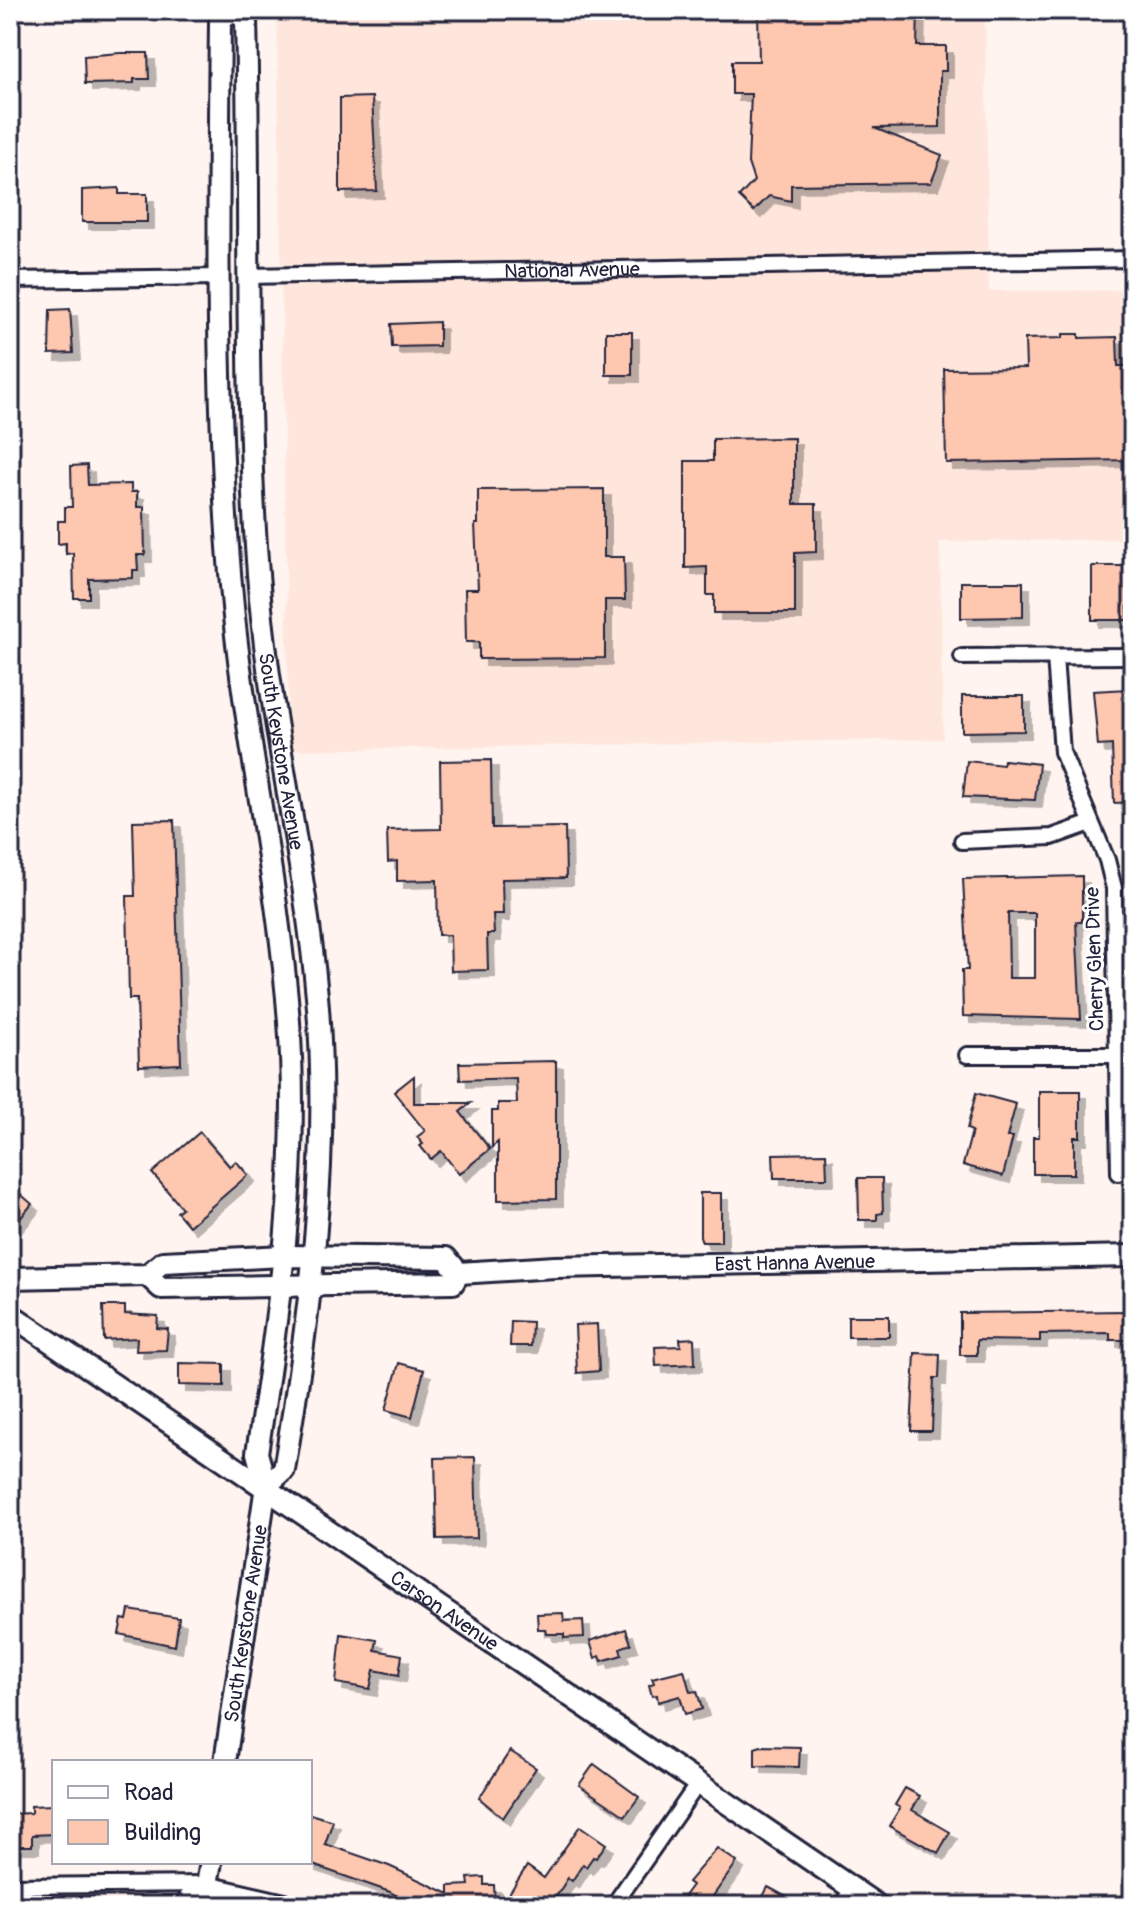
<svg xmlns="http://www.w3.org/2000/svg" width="1143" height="1916" font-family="Pangolin,sans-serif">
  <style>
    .built { fill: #ffe6dc }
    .building { fill: #fec7b0; stroke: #22223b; stroke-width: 2; fill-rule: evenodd; filter: url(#shadow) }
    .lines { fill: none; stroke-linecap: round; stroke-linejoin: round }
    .street-casing { stroke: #22223b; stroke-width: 20 }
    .secondary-casing { stroke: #22223b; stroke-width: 26 }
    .street { stroke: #fff; stroke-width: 14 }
    .secondary { stroke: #fff; stroke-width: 20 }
    .labels { text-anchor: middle; stroke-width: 6; stroke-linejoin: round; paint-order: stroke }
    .street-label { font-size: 20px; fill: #22223b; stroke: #fff }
  </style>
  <defs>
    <filter id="shadow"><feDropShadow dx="7" dy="7" stdDeviation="0" flood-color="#0004"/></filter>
  </defs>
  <rect width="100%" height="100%" fill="#fff4ef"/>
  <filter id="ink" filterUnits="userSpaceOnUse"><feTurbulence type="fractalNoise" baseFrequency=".0125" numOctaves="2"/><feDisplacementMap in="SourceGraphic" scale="16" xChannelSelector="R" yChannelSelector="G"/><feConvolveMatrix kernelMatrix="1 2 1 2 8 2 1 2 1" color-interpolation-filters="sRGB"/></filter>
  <g filter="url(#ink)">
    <path class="built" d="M 277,10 L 985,10 L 989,291 L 1133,290 L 1133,539 L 940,542 L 943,739 L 289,750 Z"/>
    <g class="building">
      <path d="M 758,10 L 918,10 L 917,46 L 946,46 L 946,71 L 940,71 L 940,127 L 874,128 L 942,155 L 931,183 L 791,185 L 791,201 L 769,196 L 754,211 L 739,197 L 754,181 L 748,163 L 751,94 L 732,94 L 732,61 L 759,61 Z"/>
      <path d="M 120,53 L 148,53 L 149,79 L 134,79 L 134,83 L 85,84 L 84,56 Z"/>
      <path d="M 372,97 L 377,191 L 340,192 L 340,98 Z"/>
      <path d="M 119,188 L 119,194 L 147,194 L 147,222 L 82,222 L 82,190 Z"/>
      <path d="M 70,309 L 73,353 L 49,354 L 50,310 Z"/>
      <path d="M 439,322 L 439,346 L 392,347 L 391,324 Z"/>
      <rect x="606" y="332" width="26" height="43"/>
      <path d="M 1063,334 L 1079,334 L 1079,338 L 1117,337 L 1118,366 L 1133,366 L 1133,460 L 946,463 L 944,369 L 1026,368 L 1025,339 L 1063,338 Z"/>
      <path d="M 794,438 L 794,504 L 816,504 L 816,552 L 795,553 L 795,613 L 714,613 L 714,595 L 707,595 L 707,567 L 685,568 L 685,461 L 713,461 L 713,439 Z"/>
      <path d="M 87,465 L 88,485 L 131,484 L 131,492 L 137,492 L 137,507 L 144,507 L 145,555 L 137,555 L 138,570 L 133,570 L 133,578 L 89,579 L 89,598 L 74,598 L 73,553 L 66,554 L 66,543 L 58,544 L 58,521 L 65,521 L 65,507 L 72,507 L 71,466 Z"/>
      <path d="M 604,489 L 604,557 L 624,557 L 625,600 L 605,600 L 605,658 L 479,659 L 479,642 L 466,642 L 465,589 L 478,589 L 475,524 L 478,524 L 478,490 Z"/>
      <path d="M 1092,566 L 1127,566 L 1128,620 L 1092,620 Z"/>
      <path d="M 961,582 L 1023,582 L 1023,617 L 961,618 Z"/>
      <path d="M 1128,689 L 1133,802 L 1114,803 L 1112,745 L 1098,746 L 1093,691 Z"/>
      <path d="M 962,696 L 1024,696 L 1024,731 L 962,732 Z"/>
      <path d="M 491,760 L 492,828 L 565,827 L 566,878 L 502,879 L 503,914 L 493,914 L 494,934 L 487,934 L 488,970 L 451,971 L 450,935 L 438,935 L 437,880 L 397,881 L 397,861 L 388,862 L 387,830 L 441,829 L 440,761 Z"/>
      <path d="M 1004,760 L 1039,764 L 1035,800 L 963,797 L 967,761 L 1003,765 Z"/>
      <path d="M 174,820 L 181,1064 L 139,1066 L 137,999 L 129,999 L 127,896 L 135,896 L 133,821 Z"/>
      <path d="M 1082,876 L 1082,922 L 1076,922 L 1081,1019 L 963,1016 L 962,970 L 968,970 L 963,879 ZM 1008,913 L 1035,913 L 1035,978 L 1009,978 Z"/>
      <path d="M 556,1061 L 556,1199 L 498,1200 L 498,1142 L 492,1147 L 492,1111 L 498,1111 L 498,1103 L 517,1103 L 516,1078 L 460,1080 L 459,1063 Z"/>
      <path d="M 414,1076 L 414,1103 L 471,1103 L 460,1112 L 490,1149 L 459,1174 L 441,1151 L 431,1159 L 420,1146 L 423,1144 L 417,1137 L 425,1131 L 394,1092 Z"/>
      <path d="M 1039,1091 L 1080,1091 L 1080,1137 L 1074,1137 L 1074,1174 L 1033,1174 L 1033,1137 L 1039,1137 Z"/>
      <path d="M 976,1093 L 1016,1104 L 1007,1137 L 1013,1137 L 1003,1176 L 963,1165 L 972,1131 L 967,1129 Z"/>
      <path d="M 200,1132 L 230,1167 L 236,1161 L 248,1175 L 189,1226 L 177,1212 L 182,1208 L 152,1173 Z"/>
      <path d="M 826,1153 L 827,1178 L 774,1178 L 773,1154 Z"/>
      <path d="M 858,1178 L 882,1178 L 883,1213 L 877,1214 L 877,1220 L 859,1220 Z"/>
      <path d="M 17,1191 L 32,1204 L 10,1231 L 10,1199 Z"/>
      <path d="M 700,1193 L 721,1193 L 721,1242 L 702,1242 L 700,1236 Z"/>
      <path d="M 103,1306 L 125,1306 L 125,1314 L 158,1316 L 157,1328 L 168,1329 L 166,1350 L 136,1351 L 137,1338 L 104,1340 Z"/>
      <path d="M 1127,1311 L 1127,1315 L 1133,1315 L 1133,1340 L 1110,1340 L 1110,1333 L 1040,1334 L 1040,1341 L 977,1340 L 977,1355 L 960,1355 L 960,1313 Z"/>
      <rect x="848" y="1316" width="41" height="21"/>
      <path d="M 511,1321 L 532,1322 L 531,1346 L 510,1346 Z"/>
      <path d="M 597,1324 L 599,1371 L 577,1373 L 575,1325 Z"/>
      <path d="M 694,1338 L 695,1364 L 656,1366 L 655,1347 L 681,1346 L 680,1339 Z"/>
      <path d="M 915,1353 L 940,1354 L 939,1378 L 934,1378 L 932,1431 L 911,1431 Z"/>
      <path d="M 179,1363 L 224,1364 L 224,1386 L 179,1385 Z"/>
      <path d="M 399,1363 L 424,1370 L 412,1417 L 386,1410 Z"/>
      <path d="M 475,1457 L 477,1538 L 437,1539 L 435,1458 Z"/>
      <path d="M 129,1610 L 179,1618 L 175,1646 L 119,1634 L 122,1619 L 127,1620 Z"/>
      <path d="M 563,1613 L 564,1621 L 583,1620 L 584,1637 L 564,1638 L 564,1634 L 546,1634 L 545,1629 L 538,1629 L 537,1614 Z"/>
      <path d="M 626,1629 L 631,1644 L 620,1648 L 622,1655 L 602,1661 L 600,1656 L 595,1658 L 590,1641 Z"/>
      <path d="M 341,1634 L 377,1640 L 375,1650 L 402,1655 L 399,1675 L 374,1670 L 370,1689 L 336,1683 Z"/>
      <path d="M 684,1670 L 690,1692 L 697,1691 L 702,1709 L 685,1714 L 680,1696 L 658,1702 L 657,1695 L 652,1696 L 649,1685 L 654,1683 L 652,1678 Z"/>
      <path d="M 761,1746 L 800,1747 L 799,1767 L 755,1766 L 755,1748 Z"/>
      <path d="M 510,1751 L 536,1768 L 503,1818 L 479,1798 Z"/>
      <path d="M 594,1764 L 639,1797 L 625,1816 L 579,1785 Z"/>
      <path d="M 905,1788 L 920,1796 L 912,1810 L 950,1832 L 938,1853 L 889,1826 L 900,1808 L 895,1805 Z"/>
      <path d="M 53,1805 L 54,1834 L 32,1835 L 32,1846 L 10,1846 L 10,1814 L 31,1813 L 31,1806 Z"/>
      <path d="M 310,1814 L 333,1821 L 325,1844 L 389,1866 L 449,1894 L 449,1886 L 469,1885 L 468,1878 L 484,1877 L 484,1885 L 494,1885 L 495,1906 L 404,1906 L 406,1901 L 390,1892 L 310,1864 Z"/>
      <path d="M 580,1826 L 606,1844 L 596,1858 L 593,1857 L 586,1867 L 583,1864 L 572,1881 L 568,1878 L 550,1906 L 534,1900 L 531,1906 L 501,1906 L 527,1866 L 544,1878 Z"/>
      <path d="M 717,1848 L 737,1862 L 706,1906 L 699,1906 L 684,1896 L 692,1885 L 688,1882 Z"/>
      <path d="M 768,1887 L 803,1906 L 758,1906 Z"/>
    </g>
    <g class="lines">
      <defs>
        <g id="street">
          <path id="s1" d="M 248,276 L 1133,259"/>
          <path d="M 10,280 L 220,277"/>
          <path d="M 962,657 L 1133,656"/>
          <path d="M 1055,657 L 1062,752 L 1107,860 L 1114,888 L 1119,1173"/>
          <path d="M 962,841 L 1052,837 L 1091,823"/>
          <path d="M 1116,997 L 1133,997"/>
          <path d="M 967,1055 L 1117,1055"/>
          <path d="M 10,1886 L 207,1884 L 302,1906"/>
          <path d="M 613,1906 L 699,1782"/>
          <path d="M 840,1906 L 854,1889"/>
        </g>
        <g id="secondary">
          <path id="s2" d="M 235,10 L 246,20 C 251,212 243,406 260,598 C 272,731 305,863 317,996 C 331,1156 310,1313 284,1470 L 266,1486"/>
          <path id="s3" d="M 459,1273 L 555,1267 L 1133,1256"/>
          <path d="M 147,1275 L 161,1288 L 453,1283 L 459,1273"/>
          <path d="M 10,1278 L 147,1275 L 163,1262 L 283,1256 L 446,1258 L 459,1273"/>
          <path id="s4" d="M 10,1314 L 878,1906"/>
          <path id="s5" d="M 225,1762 L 266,1486 L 257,1453 C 279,1311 300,1167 289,1022 C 278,875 243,731 231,585 C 215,398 218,208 220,21 L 231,10"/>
          <path d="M 211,1862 L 207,1884 L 219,1906"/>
          <path d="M 189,1906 L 190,1898 L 207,1884"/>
        </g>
      </defs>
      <use href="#street" class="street-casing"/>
      <use href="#secondary" class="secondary-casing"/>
      <use href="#street" class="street"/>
      <use href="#secondary" class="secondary"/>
    </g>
  </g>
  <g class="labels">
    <g class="street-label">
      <text dy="7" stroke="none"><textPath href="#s1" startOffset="324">National Avenue</textPath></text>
      <text dy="7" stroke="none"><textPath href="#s2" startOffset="748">South Keystone Avenue</textPath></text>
      <text transform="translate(1094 959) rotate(-92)" y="7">Cherry Glen Drive</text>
      <text dy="7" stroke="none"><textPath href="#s3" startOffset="336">East Hanna Avenue</textPath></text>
      <text dy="7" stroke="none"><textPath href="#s4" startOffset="526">Carson Avenue</textPath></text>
      <text dy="7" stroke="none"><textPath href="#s5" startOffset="140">South Keystone Avenue</textPath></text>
    </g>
  </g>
  <rect width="1143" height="1916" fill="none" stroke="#fff" stroke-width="40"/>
  <rect x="20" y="20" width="1103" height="1876" fill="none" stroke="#22223b" stroke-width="3" filter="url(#ink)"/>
  <rect x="52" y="1760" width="260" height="104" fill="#ffffff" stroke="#a7a7b1" stroke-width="2"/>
  <rect x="68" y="1786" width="40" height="12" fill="#ffffff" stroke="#a7a7b1" stroke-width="2"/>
  <text x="124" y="1800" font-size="24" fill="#22223b">Road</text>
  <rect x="68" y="1820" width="40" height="24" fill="#fec7b0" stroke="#a7a7b1" stroke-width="2"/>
  <text x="124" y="1840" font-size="24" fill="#22223b">Building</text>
</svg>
